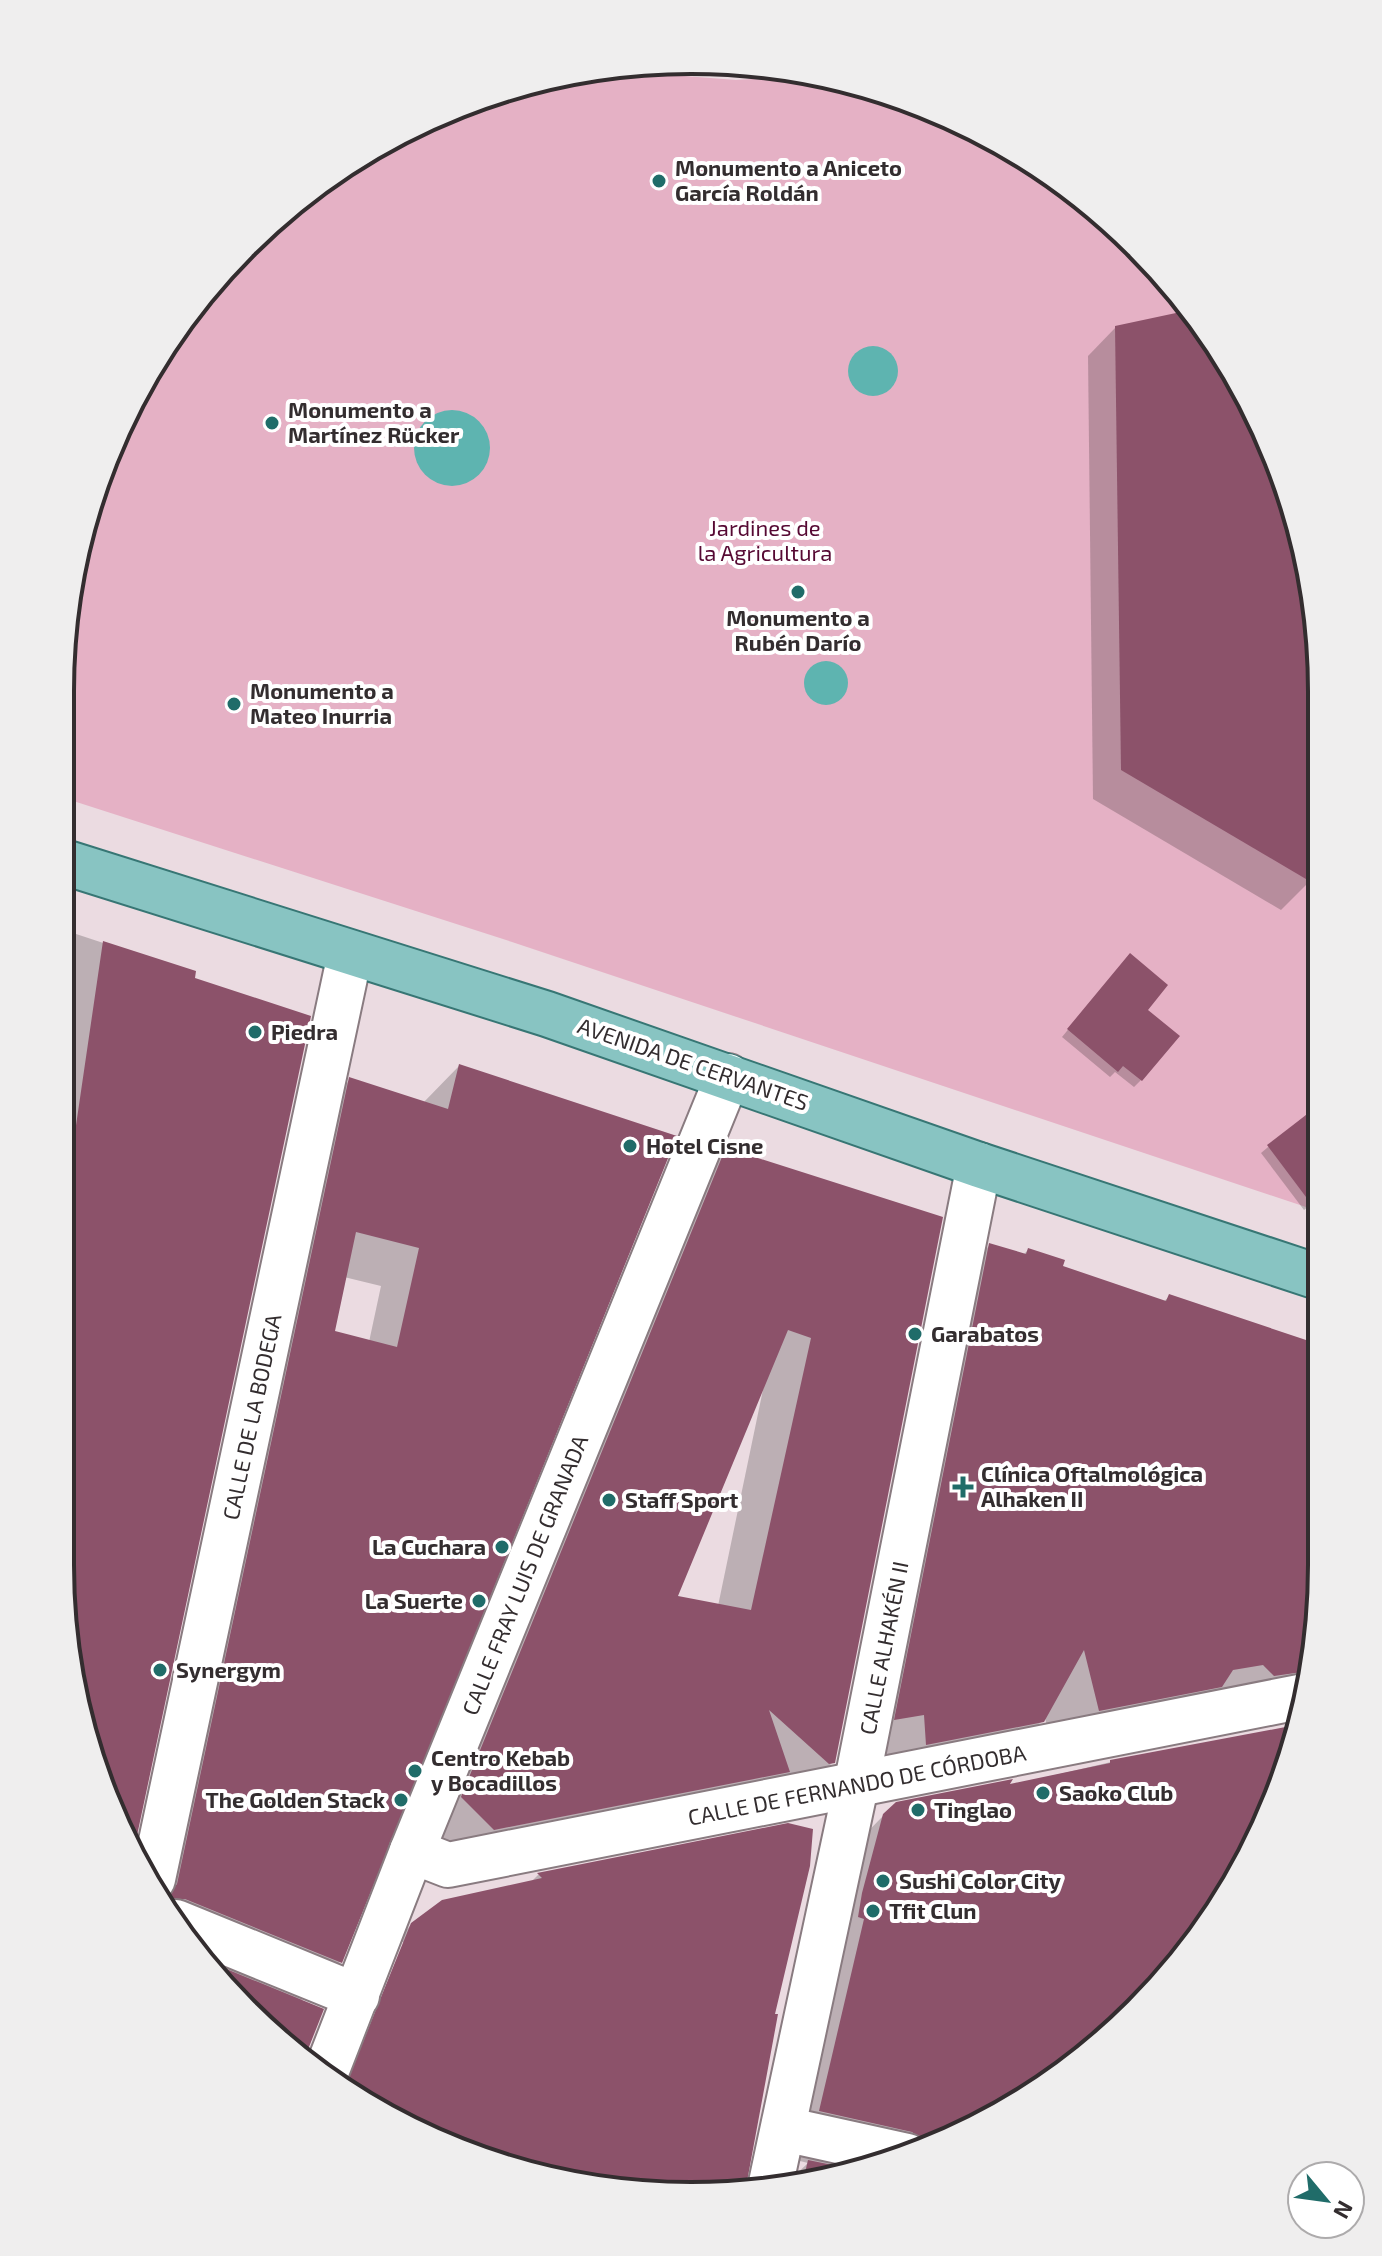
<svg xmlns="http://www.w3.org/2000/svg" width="1382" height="2256" font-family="'Exo 2',sans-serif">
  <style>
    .green { fill: #e5b1c5 }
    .water { fill: #5eb4b0 }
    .shadow { fill: #0003; fill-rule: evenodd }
    .building { fill: #8c526a; fill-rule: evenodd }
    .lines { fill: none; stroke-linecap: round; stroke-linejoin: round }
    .street-casing { stroke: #897b80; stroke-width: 48 }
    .primary-casing { stroke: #377674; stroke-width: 48 }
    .street { stroke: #fff; stroke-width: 44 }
    .primary { stroke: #88c4c2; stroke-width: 44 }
    .poi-dot { fill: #206c69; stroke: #fff; stroke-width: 3 }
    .labels { text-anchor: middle; stroke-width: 8; stroke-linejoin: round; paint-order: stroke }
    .poi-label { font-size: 22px; font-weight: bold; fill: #332d2f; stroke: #fff; text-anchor: start }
    .park-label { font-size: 22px; fill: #560933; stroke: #fff }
    .street-label { font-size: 22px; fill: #332d2f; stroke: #fff }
    .rim { fill: none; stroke: #332d2f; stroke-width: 4 }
  </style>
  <rect width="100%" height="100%" fill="#ebdbe1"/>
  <path class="green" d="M 594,69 L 736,80 L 813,75 L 854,81 L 970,125 L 1075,190 L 1166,275 L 1238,376 L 1289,489 L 1321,649 L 1318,1211 L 512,942 L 64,798 L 65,609 L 108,450 L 190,307 L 275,217 L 375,145 L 488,94 Z"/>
  <g class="water">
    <circle cx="873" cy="371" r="25"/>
    <circle cx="452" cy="448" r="38"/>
    <circle cx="826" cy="683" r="22"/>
  </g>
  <g class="shadow">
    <path d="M 1192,312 L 1238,376 L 1289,489 L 1307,582 L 1309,882 L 1281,910 L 1093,799 L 1088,356 L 1116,327 Z"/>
    <path d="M 64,930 L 194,973 L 193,979 L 309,1018 L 133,1842 L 93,1767 L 60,1565 Z"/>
    <path d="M 1123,963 L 1145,1010 L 1141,1080 L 1134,1087 L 1115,1072 L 1110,1077 L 1062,1037 Z"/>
    <path d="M 459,1066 L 340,1962 L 300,2002 L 321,2011 L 305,2057 L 190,1949 L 150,1874 L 311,1118 L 350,1080 L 423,1103 ZM 344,1277 L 381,1286 L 369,1342 L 332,1333 Z"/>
    <path d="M 1319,1104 L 1318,1199 L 1304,1210 L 1261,1153 Z"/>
    <path d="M 725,1154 L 941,1219 L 833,1762 L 788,1807 L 449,1874 L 418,1842 L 680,1199 ZM 765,1380 L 718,1606 L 675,1598 Z"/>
    <path d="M 990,1245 L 1023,1255 L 1028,1250 L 1061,1268 L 1163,1302 L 1169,1297 L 1317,1647 L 1303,1696 L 1054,1755 L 1045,1718 L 997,1766 L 880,1759 L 945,1290 Z"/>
    <path d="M 1298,1717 L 1274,1806 L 1192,1949 L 1042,2089 L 893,2163 L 791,2179 L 808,2163 L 776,2155 L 840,1860 L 884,1815 L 1111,1762 L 1287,1728 Z"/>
    <path d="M 788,1825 L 772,2015 L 744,2187 L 691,2196 L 489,2163 L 406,1942 L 401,1942 L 343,2091 L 340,2089 L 367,1969 L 412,1924 L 530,1883 L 538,1875 Z"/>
  </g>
  <g class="building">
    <path d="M 1190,310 L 1238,376 L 1289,489 L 1309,592 L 1311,882 L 1121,770 L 1115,326 Z"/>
    <path d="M 103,941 L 196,971 L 195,978 L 311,1016 L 135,1845 L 93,1767 L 60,1565 L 62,1221 Z"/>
    <path d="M 1130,953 L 1168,985 L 1148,1010 L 1180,1036 L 1142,1081 L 1123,1066 L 1118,1072 L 1067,1029 Z"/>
    <path d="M 459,1064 L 677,1136 L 342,1963 L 185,1899 L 164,1901 L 177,1884 L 349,1077 L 448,1109 ZM 356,1232 L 419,1248 L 397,1347 L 335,1331 Z"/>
    <path d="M 1319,1105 L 1319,1164 L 1318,1213 L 1267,1145 Z"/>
    <path d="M 724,1152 L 737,1156 L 739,1152 L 943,1217 L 835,1763 L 829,1764 L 769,1710 L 790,1772 L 494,1830 L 461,1797 ZM 788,1330 L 811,1338 L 751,1610 L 678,1596 Z"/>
    <path d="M 989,1243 L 1026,1254 L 1028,1248 L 1065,1260 L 1063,1266 L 1166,1301 L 1169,1294 L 1318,1344 L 1317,1647 L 1315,1653 L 1307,1655 L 1302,1672 L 1274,1676 L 1263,1665 L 1233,1670 L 1222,1687 L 1099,1711 L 1084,1650 L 1044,1722 L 926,1745 L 924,1715 L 894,1720 Z"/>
    <path d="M 1296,1725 L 1274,1806 L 1192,1949 L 1042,2089 L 929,2145 L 912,2132 L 819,2111 L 864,1919 L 858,1917 L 862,1893 L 883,1814 L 896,1802 L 1013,1779 L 1010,1784 L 1110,1763 L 1110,1760 Z"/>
    <path d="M 788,1823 L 813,1829 L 810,1866 L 775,2014 L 778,2014 L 746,2187 L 691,2196 L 489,2163 L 343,2091 L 411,1923 L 442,1900 L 542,1878 L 537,1873 Z"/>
    <path d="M 202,1959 L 324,2009 L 305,2057 Z"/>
    <path d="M 808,2160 L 852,2169 L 804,2177 Z"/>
  </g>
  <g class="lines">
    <defs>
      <g id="street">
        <path d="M 412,1851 L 448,1865 L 1304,1696"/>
        <path d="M 153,1879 L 350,954"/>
        <path d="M 176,1922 L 357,1996"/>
        <path d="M 325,2075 L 412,1851 L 728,1076"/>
        <path d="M 784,2129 L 907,2156"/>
        <path d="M 771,2183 L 856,1786 L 979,1165"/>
      </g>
      <path id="primary" d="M 64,862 L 547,1014 L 979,1165 L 1318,1277"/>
    </defs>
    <use href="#street" class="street-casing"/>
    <use href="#primary" class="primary-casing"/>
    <use href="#street" class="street"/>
    <use href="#primary" class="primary"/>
  </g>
  <g class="poi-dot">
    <circle cx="659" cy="181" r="8"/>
    <circle cx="272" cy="423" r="8"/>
    <circle cx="798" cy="592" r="8"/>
    <circle cx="234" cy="704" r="8"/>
    <circle cx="255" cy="1032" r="8"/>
    <circle cx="630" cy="1146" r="8"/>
    <circle cx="915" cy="1334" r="8"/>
    <path d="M959 1475h8v8h8v8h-8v8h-8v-8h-8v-8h8z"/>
    <circle cx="609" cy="1500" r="8"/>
    <circle cx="502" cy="1547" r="8"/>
    <circle cx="479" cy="1601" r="8"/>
    <circle cx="160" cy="1670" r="8"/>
    <circle cx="415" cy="1771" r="8"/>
    <circle cx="1043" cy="1793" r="8"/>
    <circle cx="401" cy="1800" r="8"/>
    <circle cx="918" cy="1810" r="8"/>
    <circle cx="883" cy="1881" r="8"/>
    <circle cx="873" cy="1911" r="8"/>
  </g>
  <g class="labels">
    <g class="poi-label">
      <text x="675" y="176">Monumento a Aniceto<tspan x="675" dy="25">García Roldán</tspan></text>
      <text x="288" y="418">Monumento a<tspan x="288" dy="25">Martínez Rücker</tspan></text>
      <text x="798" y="626" text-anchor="middle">Monumento a<tspan x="798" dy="25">Rubén Darío</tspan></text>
      <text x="250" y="699">Monumento a<tspan x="250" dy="25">Mateo Inurria</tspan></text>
      <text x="271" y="1040">Piedra</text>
      <text x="646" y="1154">Hotel Cisne</text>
      <text x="931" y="1342">Garabatos</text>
      <text x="981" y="1482">Clínica Oftalmológica<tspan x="981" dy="25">Alhaken II</tspan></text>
      <text x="625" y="1508">Staff Sport</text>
      <text x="486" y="1555" text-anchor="end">La Cuchara</text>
      <text x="463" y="1609" text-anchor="end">La Suerte</text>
      <text x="176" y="1678">Synergym</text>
      <text x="431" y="1766">Centro Kebab<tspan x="431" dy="25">y Bocadillos</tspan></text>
      <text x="1059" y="1801">Saoko Club</text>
      <text x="385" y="1808" text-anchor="end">The Golden Stack</text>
      <text x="934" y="1818">Tinglao</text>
      <text x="899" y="1889">Sushi Color City</text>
      <text x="889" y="1919">Tfit Clun</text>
    </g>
    <g class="park-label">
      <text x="765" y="536">Jardines de<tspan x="765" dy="25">la Agricultura</tspan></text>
    </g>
    <g class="street-label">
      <text transform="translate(693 1064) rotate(19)" y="8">AVENIDA DE CERVANTES</text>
      <text transform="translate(252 1417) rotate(-78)" y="8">CALLE DE LA BODEGA</text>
      <text transform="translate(525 1575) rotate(-68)" y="8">CALLE FRAY LUIS DE GRANADA</text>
      <text transform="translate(884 1648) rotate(-79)" y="8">CALLE ALHAKÉN II</text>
      <text transform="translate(857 1785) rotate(-11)" y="8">CALLE DE FERNANDO DE CÓRDOBA</text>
    </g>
  </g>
  <path d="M0 0H1382V2256H0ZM691 74H691A617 617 0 0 1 1308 691V1565A617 617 0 0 1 691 2182H691A617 617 0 0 1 74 1565V691A617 617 0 0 1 691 74Z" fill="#efeeee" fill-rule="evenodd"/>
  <path class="rim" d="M691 74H691A617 617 0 0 1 1308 691V1565A617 617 0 0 1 691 2182H691A617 617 0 0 1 74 1565V691A617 617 0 0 1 691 74Z"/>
  <g transform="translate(1326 2200) rotate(119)"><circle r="38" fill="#ffffff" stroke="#adabac" stroke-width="2"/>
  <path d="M0-6L14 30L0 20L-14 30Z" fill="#206c69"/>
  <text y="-12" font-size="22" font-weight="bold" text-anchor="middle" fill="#332d2f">N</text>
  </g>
</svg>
